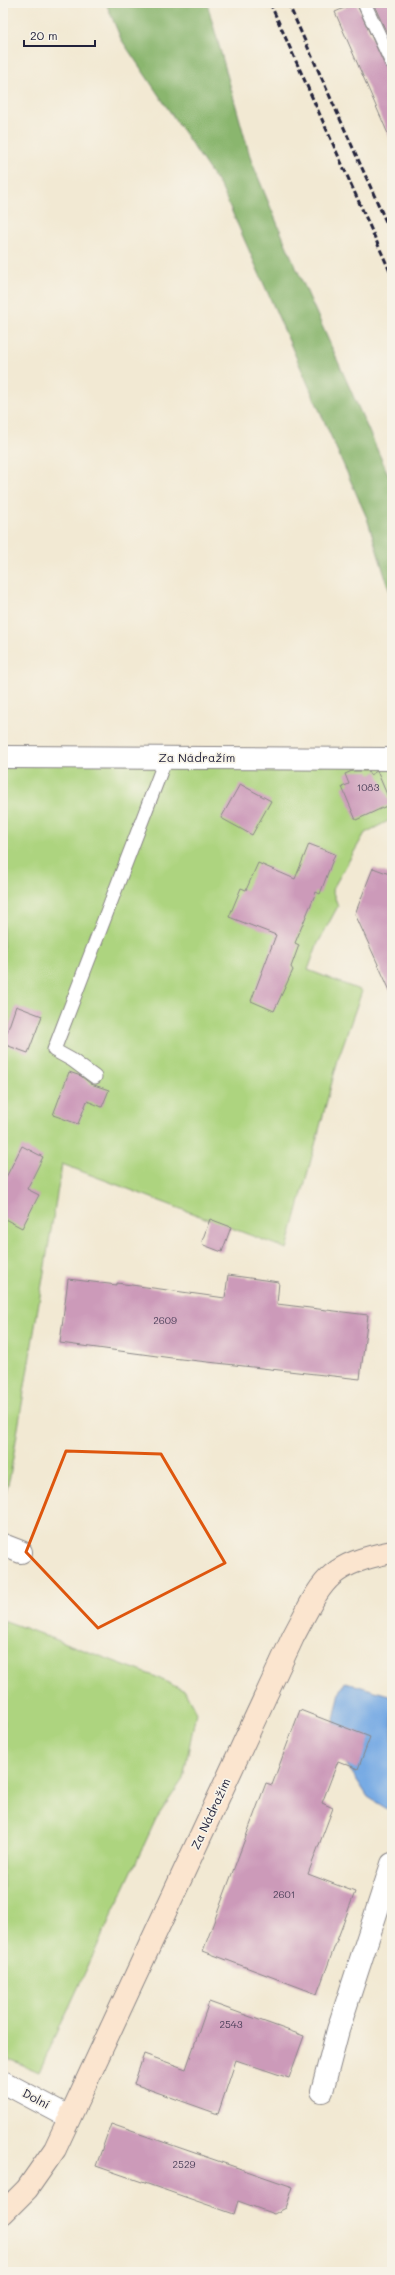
<svg xmlns="http://www.w3.org/2000/svg" width="395" height="2275" font-family="Mali,sans-serif">
  <style>
    .green { fill: #add47f; stroke: #687b5d }
    .forest { fill: #8ab66e; stroke: #566c54 }
    .water { fill: #78abe4; stroke: #4d6690 }
    .building { fill: #cc9ab9 }
    .lines { fill: none; stroke-linecap: round; stroke-linejoin: round }
    .lane-casing { stroke: #8a8687; stroke-width: 15 }
    .street-casing { stroke: #8a8687; stroke-width: 24 }
    .secondary-casing { stroke: #8a8687; stroke-width: 24 }
    .lane { stroke: #fff; stroke-width: 13 }
    .street { stroke: #fff; stroke-width: 22 }
    .secondary { stroke: #fbe5cf; stroke-width: 22 }
    .rail { stroke: #22223b; stroke-width: 3; stroke-dasharray: 6 3; stroke-linecap: butt }
    .marked { fill: none; stroke: #de560e; stroke-width: 3; stroke-linejoin: round }
    .labels { text-anchor: middle; stroke-width: 3.5; stroke-linejoin: round; paint-order: stroke }
    .number-label { font-size: 10px; fill: #4c405a }
    .street-label { font-size: 12px; fill: #22223b; stroke: #f7f3e8 }
  </style>
  <rect width="100%" height="100%" fill="#f7f3e8"/>
  <filter id="ink" filterUnits="userSpaceOnUse"><feTurbulence type="fractalNoise" baseFrequency=".025" numOctaves="2"/><feDisplacementMap in="SourceGraphic" scale="8" xChannelSelector="R" yChannelSelector="G"/><feConvolveMatrix kernelMatrix="1 2 1 2 8 2 1 2 1" color-interpolation-filters="sRGB"/></filter>
  <filter id="wash" filterUnits="userSpaceOnUse"><feTurbulence type="fractalNoise" baseFrequency=".012" numOctaves="4" result="noise"/><feDisplacementMap in="SourceGraphic" scale="16" xChannelSelector="R" yChannelSelector="G"/><feGaussianBlur stdDeviation="0.9" result="paint"/><feColorMatrix in="noise" values="0 0 0 0 0 0 0 0 0 0 0 0 0 0 0 0 0 1.4 0 .05"/><feComposite in="paint" operator="in"/></filter>
  <g filter="url(#wash)">
    <rect width="100%" height="100%" fill="#f2e9d3"/>
    <g class="green">
      <path d="M 3,760 L 392,765 L 392,819 L 365,833 L 332,890 L 338,906 L 317,945 L 308,970 L 362,991 L 339,1056 L 287,1249 L 62,1164 L 10,1476 L 3,1504 Z"/>
      <path d="M 3,1620 L 154,1676 L 185,1691 L 196,1712 L 183,1779 L 156,1819 L 39,2072 L 3,2056 Z"/>
    </g>
    <path class="forest" d="M 106,3 L 207,3 L 251,160 L 287,247 L 392,483 L 392,599 L 367,518 L 222,189 L 121,39 Z"/>
    <path class="water" d="M 345,1682 L 392,1696 L 392,1812 L 368,1797 L 345,1762 L 334,1719 L 340,1692 Z"/>
    <g id="blocks">
      <g class="building">
        <path d="M 356,3 L 385,66 L 392,71 L 392,143 L 335,12 Z"/>
        <path d="M 373,3 L 392,3 L 392,44 Z"/>
        <path d="M 352,771 L 368,771 L 370,775 L 377,771 L 391,804 L 356,820 L 342,787 L 349,784 L 345,774 Z"/>
        <path d="M 240,784 L 271,801 L 252,835 L 221,818 Z"/>
        <path d="M 309,844 L 335,854 L 320,894 L 316,892 L 295,943 L 299,945 L 291,967 L 293,970 L 274,1011 L 251,1001 L 276,935 L 229,917 L 241,888 L 246,890 L 258,863 L 295,879 Z"/>
        <path d="M 373,868 L 392,875 L 392,995 L 355,914 Z"/>
        <path d="M 16,1006 L 42,1016 L 28,1053 L 3,1044 Z"/>
        <path d="M 69,1072 L 81,1076 L 91,1084 L 109,1090 L 102,1107 L 87,1101 L 78,1124 L 53,1115 Z"/>
        <path d="M 22,1146 L 43,1157 L 27,1189 L 39,1195 L 22,1228 L 3,1218 L 3,1183 Z"/>
        <path d="M 210,1219 L 231,1227 L 222,1252 L 201,1244 Z"/>
        <path d="M 228,1275 L 279,1282 L 277,1304 L 368,1315 L 360,1379 L 172,1358 L 60,1343 L 68,1279 L 117,1285 L 117,1283 L 225,1298 Z"/>
        <path d="M 300,1710 L 370,1737 L 358,1769 L 338,1761 L 322,1803 L 333,1808 L 308,1874 L 355,1892 L 317,1994 L 203,1951 L 266,1783 L 272,1785 Z"/>
        <path d="M 209,2002 L 304,2036 L 289,2078 L 236,2060 L 218,2114 L 134,2084 L 144,2054 L 186,2069 Z"/>
        <path d="M 111,2124 L 293,2187 L 286,2208 L 274,2214 L 238,2201 L 234,2214 L 96,2166 Z"/>
      </g>
    </g>
  </g>
  <g filter="url(#ink)">
    <use href="#blocks" fill-opacity="0" stroke="#8a8687" stroke-width="1"/>
    <g class="lines">
      <defs>
        <g id="lane">
          <path d="M 364,3 L 392,63"/>
          <path d="M 95,1077 L 72,1060 L 54,1050 L 166,758"/>
        </g>
        <g id="street">
          <path d="M 3,757 L 392,759"/>
          <path d="M 3,1545 L 21,1552"/>
          <path d="M 3,2082 L 69,2117"/>
          <path d="M 322,2091 L 338,2030 L 392,1864"/>
        </g>
        <path id="secondary" d="M 3,2213 L 27,2189 L 55,2149 L 293,1637 C 323,1581 325,1565 392,1552"/>
      </defs>
      <use href="#lane" class="lane-casing"/>
      <use href="#street" class="street-casing"/>
      <use href="#secondary" class="secondary-casing"/>
      <use href="#lane" class="lane"/>
      <use href="#street" class="street"/>
      <use href="#secondary" class="secondary"/>
      <g class="rail">
        <path d="M 270,3 L 392,276"/>
        <path d="M 288,3 L 392,235"/>
      </g>
    </g>
  </g>
  <path class="marked" d="M 66,1451 L 161,1454 L 225,1563 L 98,1628 L 26,1552 Z"/>
  <g class="labels">
    <g class="number-label">
      <text x="368" y="791">1083</text>
      <text x="165" y="1324">2609</text>
      <text x="284" y="1898">2601</text>
      <text x="231" y="2028">2543</text>
      <text x="184" y="2168">2529</text>
    </g>
    <g class="street-label">
      <text x="197" y="762">Za Nádražím</text>
      <text transform="translate(211 1814) rotate(-65)" y="4">Za Nádražím</text>
      <text transform="translate(36 2099) rotate(28)" y="4">Dolní</text>
    </g>
  </g>
  <rect width="395" height="2275" fill="none" stroke="#f7f3e8" stroke-width="16"/>
  <path d="M24 40v6h71v-6" fill="none" stroke="#22223b" stroke-width="2"/>
  <text x="30" y="40" font-size="12" fill="#22223b" stroke="#f7f3e8" stroke-width="3" paint-order="stroke">20 m</text>
</svg>
